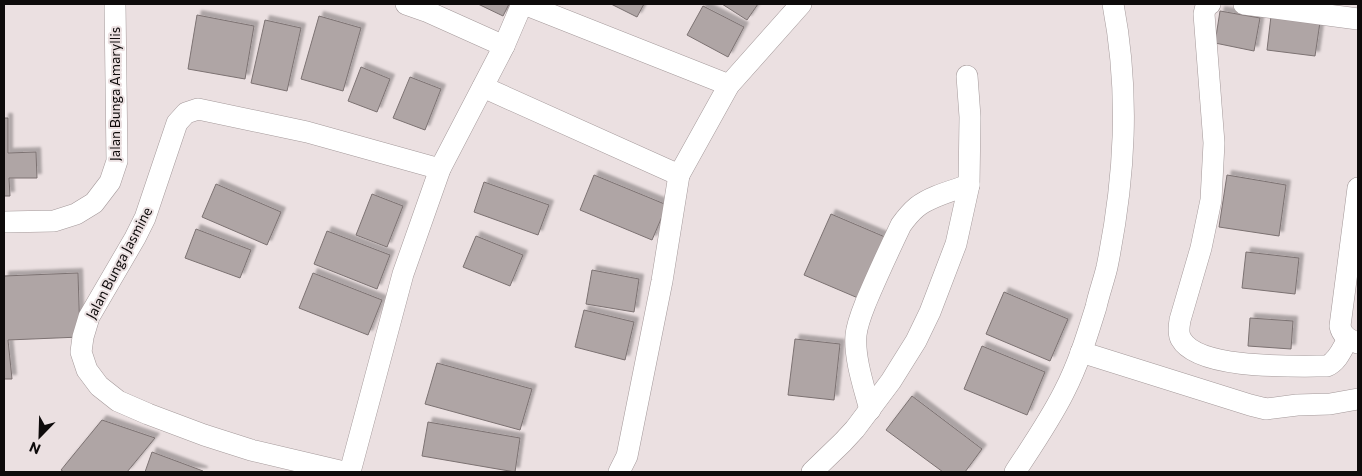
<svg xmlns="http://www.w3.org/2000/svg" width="1362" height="476" font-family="Commissioner,sans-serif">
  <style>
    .building { fill: #afa5a5; stroke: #7c7272; filter: url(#shadow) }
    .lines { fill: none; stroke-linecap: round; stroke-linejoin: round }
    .minor-casing { stroke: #a4999a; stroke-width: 22 }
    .minor { stroke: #fff; stroke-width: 21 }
    .labels { text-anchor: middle; stroke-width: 4; stroke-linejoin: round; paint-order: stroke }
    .street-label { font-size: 14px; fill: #0e0b0b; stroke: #ebe0e1 }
  </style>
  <defs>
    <filter id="shadow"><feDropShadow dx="4.5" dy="-4.5" stdDeviation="1" flood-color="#0004"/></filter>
  </defs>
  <rect width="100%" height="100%" fill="#ebe0e1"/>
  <g class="building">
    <path d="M 478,4 L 509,4 L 503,16 Z"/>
    <path d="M 611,4 L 644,4 L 637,17 Z"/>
    <path d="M 722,4 L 758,4 L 747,20 Z"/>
    <path d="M 703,6 L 744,27 L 728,57 L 687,35 Z"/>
    <path d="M 1220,11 L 1260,18 L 1254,51 L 1215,43 Z"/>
    <path d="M 197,15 L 254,26 L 245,79 L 188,69 Z"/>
    <path d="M 319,16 L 361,28 L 343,91 L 301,79 Z"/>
    <path d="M 1271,16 L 1320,22 L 1315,56 L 1267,50 Z"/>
    <path d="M 265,20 L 301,28 L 287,91 L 251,83 Z"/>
    <path d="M 361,67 L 390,79 L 377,112 L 348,101 Z"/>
    <path d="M 410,77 L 441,89 L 425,130 L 393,118 Z"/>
    <path d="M 4,118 L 8,118 L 8,153 L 36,152 L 37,178 L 9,178 L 10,196 L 4,196 Z"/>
    <path d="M 594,175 L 667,205 L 652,240 L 580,210 Z"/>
    <path d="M 1227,175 L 1286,185 L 1279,236 L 1219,227 Z"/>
    <path d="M 484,182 L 549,205 L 538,235 L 474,212 Z"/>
    <path d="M 216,184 L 281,212 L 267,245 L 202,217 Z"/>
    <path d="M 372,194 L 403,206 L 387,247 L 356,235 Z"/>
    <path d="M 831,214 L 885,237 L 858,298 L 804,275 Z"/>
    <path d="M 196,229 L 251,250 L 240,278 L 185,258 Z"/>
    <path d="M 327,231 L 390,255 L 377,289 L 314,264 Z"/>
    <path d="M 476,236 L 523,255 L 510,286 L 463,267 Z"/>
    <path d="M 1246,252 L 1299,258 L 1295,294 L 1242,288 Z"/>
    <path d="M 592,270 L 639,279 L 634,312 L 586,304 Z"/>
    <path d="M 78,273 L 80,337 L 8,340 L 12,379 L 4,379 L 4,276 Z"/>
    <path d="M 313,273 L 382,300 L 368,335 L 299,308 Z"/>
    <path d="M 1004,292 L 1068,319 L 1050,361 L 986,334 Z"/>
    <path d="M 584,310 L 634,322 L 625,360 L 575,347 Z"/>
    <path d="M 1250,318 L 1293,321 L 1291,349 L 1248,346 Z"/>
    <path d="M 795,339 L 840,344 L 834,400 L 788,395 Z"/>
    <path d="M 982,346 L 1045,372 L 1027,415 L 964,389 Z"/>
    <path d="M 437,363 L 532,389 L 520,430 L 425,404 Z"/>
    <path d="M 912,396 L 982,449 L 965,472 L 943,472 L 886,430 Z"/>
    <path d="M 102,420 L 155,438 L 127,472 L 64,472 L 61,470 Z"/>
    <path d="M 428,422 L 520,438 L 515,472 L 422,456 Z"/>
    <path d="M 152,452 L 203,471 L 203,472 L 145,472 Z"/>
  </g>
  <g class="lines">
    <defs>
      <g id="minor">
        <path d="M 406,4 L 426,11 L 504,46"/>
        <path d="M 524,4 L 729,85"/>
        <path d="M 1210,4 L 1206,6 L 1204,14 L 1214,143 L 1211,200 L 1201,248 L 1180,320 C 1179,326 1178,334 1181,339 C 1198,370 1295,366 1327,366 C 1338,361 1342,349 1348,339"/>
        <path d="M 1244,4 L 1358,19"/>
        <path d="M 483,87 L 679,175 L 729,85 L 801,4"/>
        <path d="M 1358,188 L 1340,326 C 1342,336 1349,340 1358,343"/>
        <path d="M 4,222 L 54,221 L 76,214 L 94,203 L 110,182 L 117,161 L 115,4"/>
        <path d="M 1081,352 L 1250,405 L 1266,409 L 1297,405 L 1330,404 L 1358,399"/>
        <path d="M 870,410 C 864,387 854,358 856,335 C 857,324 862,312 866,302 C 877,276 889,250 901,225 C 906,218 911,212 917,207 C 931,196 952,191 969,185"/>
        <path d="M 344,472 L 251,450 L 204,435 L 148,414 L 118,401 L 99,386 L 87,370 L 81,352 L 83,337 L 89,317 L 135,238 L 145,218 L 177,123 L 186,113 L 198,109 L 307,132 L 440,169"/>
        <path d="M 350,472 L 403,274 L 440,169 L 504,46 L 522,4"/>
        <path d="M 619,472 L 627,456 L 662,281 L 679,175"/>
        <path d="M 812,472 L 843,442 L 855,429 L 891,381 L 916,341 L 930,312 L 956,244 L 969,185 L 970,117 L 967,76"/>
        <path d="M 1015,472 C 1032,446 1050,420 1064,392 C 1078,365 1087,336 1096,307 C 1099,293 1104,280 1107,267 C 1125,178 1130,93 1113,4"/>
      </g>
    </defs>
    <use href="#minor" class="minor-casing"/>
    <use href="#minor" class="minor"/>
  </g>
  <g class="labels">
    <g class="street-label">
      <text transform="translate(115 94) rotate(-90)" y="5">Jalan Bunga Amaryllis</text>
      <text transform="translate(119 263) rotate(-62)" y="5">Jalan Bunga Jasmine</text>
    </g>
  </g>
  <rect width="1362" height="476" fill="none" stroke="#0e0b0b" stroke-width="10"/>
  <g transform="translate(40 436) rotate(203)" stroke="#ebe0e1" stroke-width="4" paint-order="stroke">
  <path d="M0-4L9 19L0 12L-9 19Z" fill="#0e0b0b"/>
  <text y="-8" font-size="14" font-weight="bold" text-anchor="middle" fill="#0e0b0b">N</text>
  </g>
</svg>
